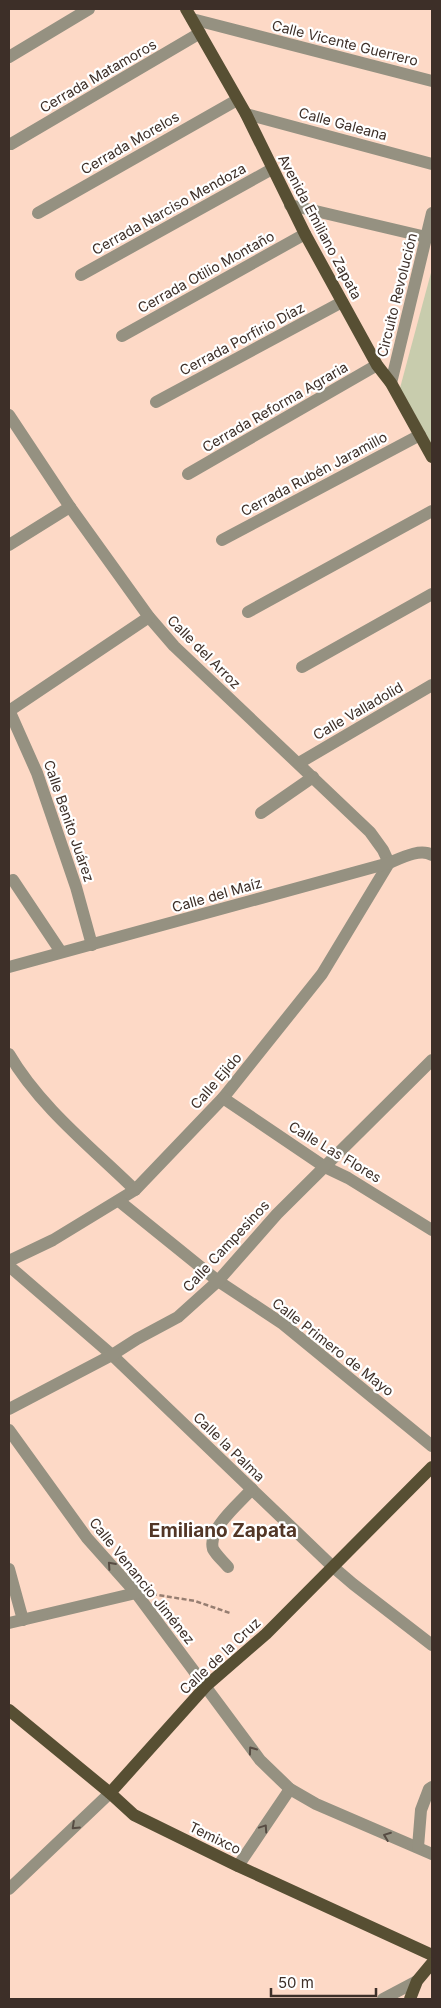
<svg xmlns="http://www.w3.org/2000/svg" width="441" height="2008" font-family="Inter,sans-serif">
  <style>
    .green { fill: #c8ccad }
    .lines { fill: none; stroke-linecap: round; stroke-linejoin: round }
    .path { stroke: #967e71; stroke-width: 2.5; stroke-dasharray: 5 2.5; stroke-linecap: butt }
    .minor { stroke: #959181; stroke-width: 12 }
    .major { stroke: #574f33; stroke-width: 12 }
    .oneway { stroke: #574c43 }
    .labels { text-anchor: middle; stroke-width: 4.5; stroke-linejoin: round; paint-order: stroke }
    .street-label { font-size: 14px; fill: #3d2f28; stroke: #fff }
    .district-label { font-size: 19px; font-weight: bold; fill: #523626; stroke: #fff }
  </style>
  <rect width="100%" height="100%" fill="#fdd9c6"/>
  <path class="green" d="M 432,269 L 432,445 L 400,388 Z"/>
  <g class="lines">
    <path class="path" d="M 152,1594 L 195,1601 L 230,1613"/>
    <g class="minor">
      <path d="M 192,19 L 432,81"/>
      <path d="M 9,57 L 89,9"/>
      <path d="M 246,114 L 432,164"/>
      <path d="M 11,144 L 200,33"/>
      <path d="M 290,205 L 426,237"/>
      <path d="M 38,213 L 237,100"/>
      <path d="M 81,275 L 272,169"/>
      <path d="M 122,336 L 305,234"/>
      <path d="M 391,383 L 432,213"/>
      <path d="M 156,402 L 342,302"/>
      <path d="M 9,415 L 70,507 L 149,617 L 174,646 L 370,832 L 383,850 L 389,863 L 322,974 L 223,1098 L 135,1190 L 53,1240 L 9,1261"/>
      <path d="M 188,474 L 377,365"/>
      <path d="M 222,540 L 420,435"/>
      <path d="M 9,545 L 70,507"/>
      <path d="M 248,612 L 432,511"/>
      <path d="M 302,667 L 432,594"/>
      <path d="M 9,710 L 37,773 L 76,887 L 92,945"/>
      <path d="M 9,711 L 149,617"/>
      <path d="M 299,763 L 432,685"/>
      <path d="M 261,813 L 313,777"/>
      <path d="M 13,880 L 61,952"/>
      <path d="M 9,967 L 389,863 C 401,858 420,848 432,855"/>
      <path d="M 9,1054 C 40,1107 91,1147 135,1190"/>
      <path d="M 223,1098 L 325,1167 L 348,1178 L 432,1230"/>
      <path d="M 119,1201 L 218,1281 L 283,1324 L 432,1446"/>
      <path d="M 9,1266 L 112,1355 L 332,1566 L 353,1584 L 432,1645"/>
      <path d="M 9,1409 L 112,1355 L 137,1339 L 178,1317 L 218,1281 L 277,1214 L 432,1060"/>
      <path d="M 9,1430 L 87,1538 L 136,1593 L 260,1760 L 290,1789 L 316,1804 L 432,1854"/>
      <path d="M 228,1567 C 223,1561 216,1555 213,1549 C 207,1529 240,1503 252,1489"/>
      <path d="M 9,1569 L 23,1620"/>
      <path d="M 9,1623 L 136,1593"/>
      <path d="M 418,1847 L 421,1810 L 429,1789 L 432,1787"/>
      <path d="M 238,1866 L 290,1789"/>
      <path d="M 9,1889 L 110,1793"/>
      <path d="M 383,1999 L 417,1981"/>
    </g>
    <g class="major">
      <path d="M 186,9 L 246,114 L 305,234 L 377,365 L 391,383 L 432,457"/>
      <path d="M 9,1710 L 110,1793 L 134,1815 L 238,1866 L 432,1955"/>
      <path d="M 110,1793 L 206,1686 L 266,1634 L 432,1467"/>
      <path d="M 410,1999 L 417,1981 L 432,1963"/>
    </g>
  </g>
  <defs><path id="oneway-chevron" d="M-2-3.5L2.5 0L-2 3.5" fill="none" stroke-width="1.6" stroke-linecap="round" stroke-linejoin="round" transform="scale(1.25)"/></defs>
  <g class="oneway">
    <use href="#oneway-chevron" transform="translate(111 1565) rotate(-132)"/>
    <use href="#oneway-chevron" transform="translate(252 1750) rotate(-126)"/>
    <use href="#oneway-chevron" transform="translate(75 1826) rotate(137)"/>
    <use href="#oneway-chevron" transform="translate(264 1828) rotate(-56)"/>
    <use href="#oneway-chevron" transform="translate(387 1836) rotate(-159)"/>
  </g>
  <g class="labels">
    <g class="street-label">
      <text transform="translate(345 43) rotate(14)" y="5">Calle Vicente Guerrero</text>
      <text transform="translate(98 76) rotate(-30)" y="5">Cerrada Matamoros</text>
      <text transform="translate(343 124) rotate(15)" y="5">Calle Galeana</text>
      <text transform="translate(130 143) rotate(-30)" y="5">Cerrada Morelos</text>
      <text transform="translate(169 209) rotate(-29)" y="5">Cerrada Narciso Mendoza</text>
      <text transform="translate(320 227) rotate(62)" y="5">Avenida Emiliano Zapata</text>
      <text transform="translate(206 272) rotate(-29)" y="5">Cerrada Otilio Montaño</text>
      <text transform="translate(397 295) rotate(-76)" y="5">Circuito Revolución</text>
      <text transform="translate(242 339) rotate(-28)" y="5">Cerrada Porfirio Díaz</text>
      <text transform="translate(275 407) rotate(-30)" y="5">Cerrada Reforma Agraria</text>
      <text transform="translate(314 474) rotate(-28)" y="5">Cerrada Rubén Jaramillo</text>
      <text transform="translate(204 652) rotate(45)" y="5">Calle del Arroz</text>
      <text transform="translate(358 711) rotate(-30)" y="5">Calle Valladolid</text>
      <text transform="translate(69 821) rotate(71)" y="5">Calle Benito Juárez</text>
      <text transform="translate(217 895) rotate(-16)" y="5">Calle del Maíz</text>
      <text transform="translate(216 1081) rotate(-49)" y="5">Calle Ejido</text>
      <text transform="translate(335 1152) rotate(31)" y="5">Calle Las Flores</text>
      <text transform="translate(226 1246) rotate(-47)" y="5">Calle Campesinos</text>
      <text transform="translate(333 1347) rotate(38)" y="5">Calle Primero de Mayo</text>
      <text transform="translate(229 1447) rotate(44)" y="5">Calle la Palma</text>
      <text transform="translate(142 1581) rotate(51)" y="5">Calle Venancio Jiménez</text>
      <text transform="translate(220 1656) rotate(-43)" y="5">Calle de la Cruz</text>
      <text transform="translate(215 1838) rotate(26)" y="5">Temixco</text>
    </g>
    <g class="district-label">
      <text x="223" y="1537">Emiliano Zapata</text>
    </g>
  </g>
  <rect width="441" height="2008" fill="none" stroke="#3d2f28" stroke-width="20"/>
  <path d="M271 1988v8h105v-8" fill="none" stroke="#3d2f28" stroke-width="2.5"/>
  <text x="278" y="1988" font-size="15" fill="#3d2f28" stroke="#ffffff" stroke-width="4" paint-order="stroke">50 m</text>
</svg>
